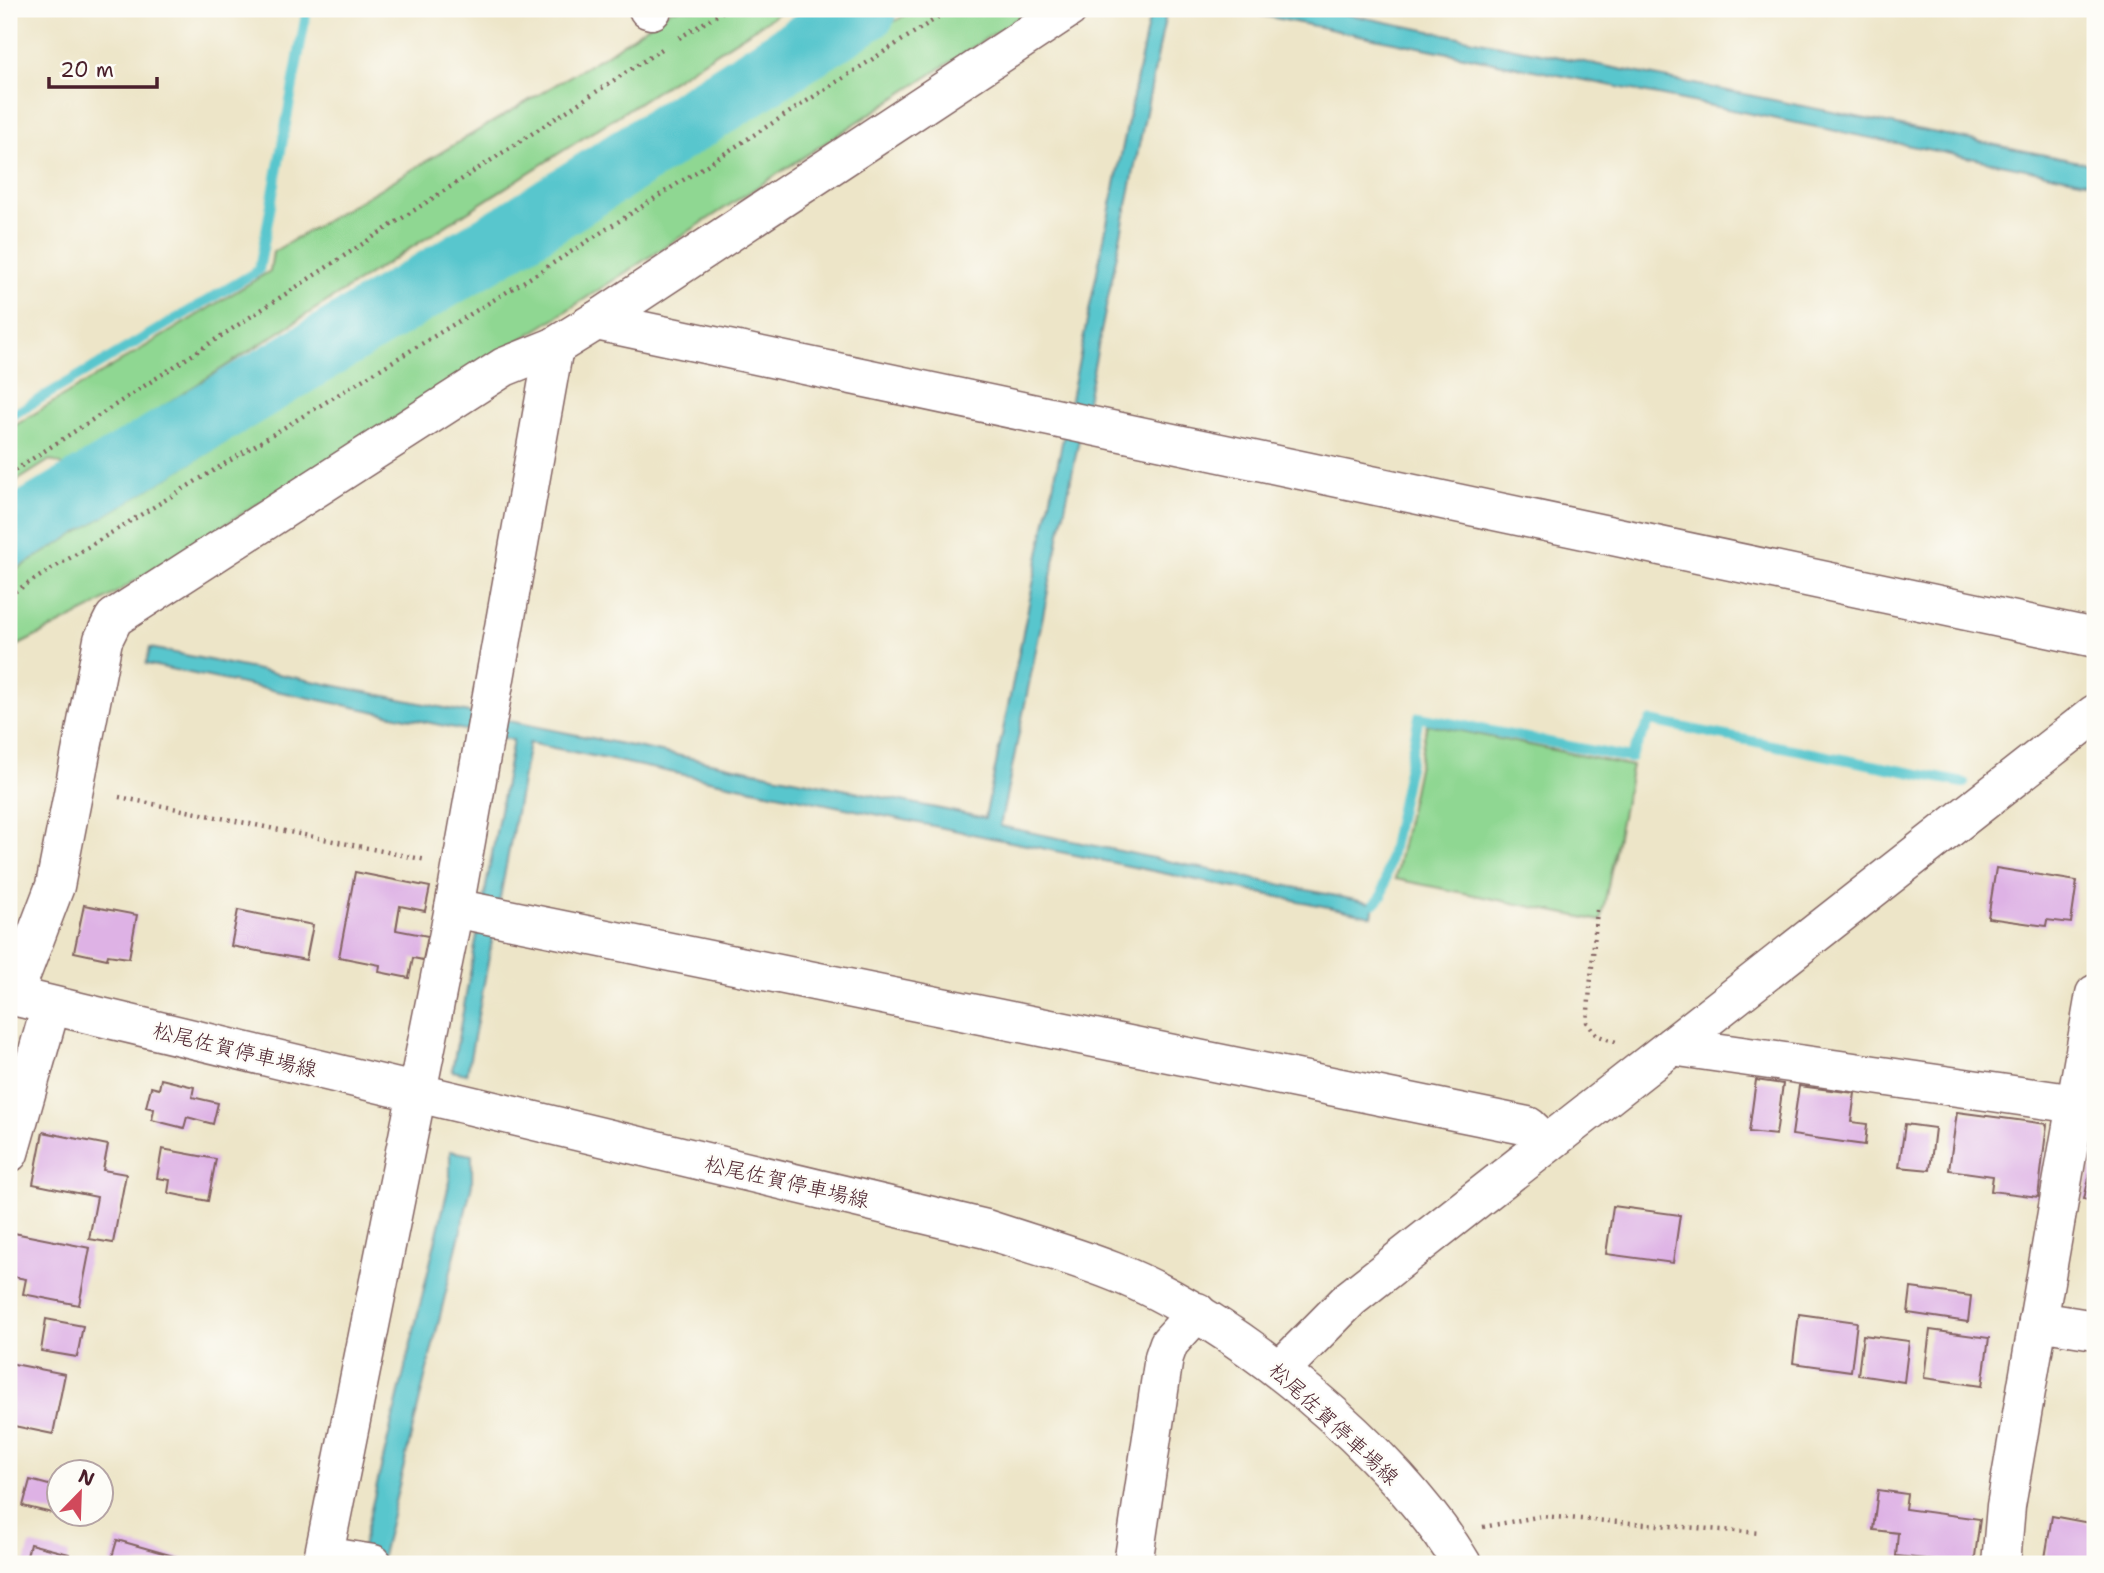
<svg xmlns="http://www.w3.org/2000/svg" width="2104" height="1573" font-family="'Shantell Sans','Klee One',sans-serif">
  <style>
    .green { fill: #8fd792; stroke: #6c7b5e; stroke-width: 2 }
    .water { fill: #58c6cd; stroke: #51727c; stroke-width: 2 }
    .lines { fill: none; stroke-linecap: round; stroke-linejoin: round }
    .stream { stroke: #58c6cd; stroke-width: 10 }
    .river { stroke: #58c6cd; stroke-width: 65 }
    .building { fill: #deb2e5 }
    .minor-casing { stroke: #836462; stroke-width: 41 }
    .major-casing { stroke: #836462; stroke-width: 41 }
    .path { stroke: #836462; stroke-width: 4.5; stroke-dasharray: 2 5; stroke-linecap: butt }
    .minor { stroke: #fff; stroke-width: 38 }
    .major { stroke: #fff; stroke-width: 38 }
    .labels { text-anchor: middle; stroke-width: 5; stroke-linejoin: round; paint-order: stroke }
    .street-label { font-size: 21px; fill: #4a1f2b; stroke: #fdfcf7 }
  </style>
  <rect width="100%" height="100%" fill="#fdfcf7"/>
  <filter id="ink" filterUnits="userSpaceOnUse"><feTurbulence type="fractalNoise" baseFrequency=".0143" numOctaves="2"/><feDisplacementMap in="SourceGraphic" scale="14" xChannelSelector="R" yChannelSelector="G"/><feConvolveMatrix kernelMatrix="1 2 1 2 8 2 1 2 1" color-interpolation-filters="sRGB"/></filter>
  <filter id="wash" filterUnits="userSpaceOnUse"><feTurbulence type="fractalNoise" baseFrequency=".00686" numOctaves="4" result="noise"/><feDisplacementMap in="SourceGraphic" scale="28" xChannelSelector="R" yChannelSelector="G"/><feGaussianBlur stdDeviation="1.57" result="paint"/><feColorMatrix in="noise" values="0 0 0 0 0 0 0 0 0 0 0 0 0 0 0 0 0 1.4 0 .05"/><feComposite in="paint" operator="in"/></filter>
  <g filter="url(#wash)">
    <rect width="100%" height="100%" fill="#ede5c8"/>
    <g class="green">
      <path d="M 672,9 L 785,9 L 68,467 L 50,460 L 9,486 L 9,429 L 270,271 L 273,252 L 609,53 Z"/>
      <path d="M 914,9 L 1032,9 L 546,324 L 90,609 L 9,650 L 9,574 L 512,268 Z"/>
      <path d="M 1427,724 L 1632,766 L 1601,921 L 1395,879 Z"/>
    </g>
    <g class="water">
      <path d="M 1151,9 L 1167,9 L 1000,826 L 1374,904 L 1372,916 L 529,743 L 467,1074 L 452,1071 L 513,740 L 146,664 L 150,648 L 985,818 Z"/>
      <path d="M 1230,9 L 1321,9 L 2095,165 L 2095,183 Z"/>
      <path d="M 450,1151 L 472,1155 L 472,1184 L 380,1564 L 358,1564 L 450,1180 Z"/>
    </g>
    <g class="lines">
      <g class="stream">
        <path d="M 9,417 L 259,270 L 307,9"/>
        <path d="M 1374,904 L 1382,896 L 1419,717 L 1630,758 L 1650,721 L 1964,783"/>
      </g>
      <path class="river" d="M 9,535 L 513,234 L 865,9"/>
    </g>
    <g id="blocks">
      <g class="building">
        <path d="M 1996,868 L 2077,881 L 2071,923 L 2047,920 L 2046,926 L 1988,918 Z"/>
        <path d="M 355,872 L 430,887 L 425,911 L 400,906 L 396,930 L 428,936 L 423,960 L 413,958 L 409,978 L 379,972 L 380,965 L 339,957 Z"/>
        <path d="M 84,905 L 137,915 L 129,958 L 108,955 L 107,959 L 74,952 Z"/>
        <path d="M 238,910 L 313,925 L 306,960 L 231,946 Z"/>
        <path d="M 161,1079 L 194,1087 L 192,1097 L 218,1103 L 213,1124 L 187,1117 L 184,1128 L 152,1120 L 154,1109 L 146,1107 L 151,1087 L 159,1089 Z"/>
        <path d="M 1756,1080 L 1783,1084 L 1776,1135 L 1749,1132 Z"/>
        <path d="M 1799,1086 L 1855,1093 L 1851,1122 L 1867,1124 L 1865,1145 L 1792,1135 Z"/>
        <path d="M 1957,1112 L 2047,1124 L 2038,1197 L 1991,1191 L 1993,1176 L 1949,1170 Z"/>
        <path d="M 1905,1124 L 1935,1128 L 1930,1170 L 1899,1167 Z"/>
        <path d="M 43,1132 L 108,1145 L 103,1170 L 126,1174 L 113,1243 L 89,1239 L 97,1197 L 33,1184 Z"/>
        <path d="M 162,1149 L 216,1159 L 208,1201 L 168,1193 L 170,1180 L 157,1178 Z"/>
        <path d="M 2094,1157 L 2095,1157 L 2095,1202 L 2084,1199 Z"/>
        <path d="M 1613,1206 L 1680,1215 L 1673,1263 L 1606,1254 Z"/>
        <path d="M 9,1232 L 90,1248 L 79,1305 L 23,1294 L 26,1279 L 9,1276 Z"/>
        <path d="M 1911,1288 L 1971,1296 L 1968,1322 L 1908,1313 Z"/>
        <path d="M 1799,1314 L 1857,1322 L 1851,1371 L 1793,1363 Z"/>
        <path d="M 46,1319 L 83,1326 L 77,1357 L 41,1351 Z"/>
        <path d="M 1930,1330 L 1989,1338 L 1982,1386 L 1924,1378 Z"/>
        <path d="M 1863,1335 L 1909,1341 L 1904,1382 L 1858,1375 Z"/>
        <path d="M 9,1363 L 65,1374 L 53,1434 L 9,1425 Z"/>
        <path d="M 30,1480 L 60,1488 L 60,1515 L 23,1506 Z"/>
        <path d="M 1878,1490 L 1907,1494 L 1905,1509 L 1980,1519 L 1974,1564 L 1896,1556 L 1898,1533 L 1873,1530 Z"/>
        <path d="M 2052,1516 L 2095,1524 L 2095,1564 L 2044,1564 Z"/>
        <path d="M 117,1540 L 191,1561 L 190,1564 L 110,1564 Z"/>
        <path d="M 30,1544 L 69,1554 L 67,1564 L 25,1564 Z"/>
      </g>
    </g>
  </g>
  <g filter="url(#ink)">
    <use href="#blocks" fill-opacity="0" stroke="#836462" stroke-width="2"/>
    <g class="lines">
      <defs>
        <g id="minor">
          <path d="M 648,9 L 652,10"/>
          <path d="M 596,321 L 2095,638"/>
          <path d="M 454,908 L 1528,1126 L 1547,1144"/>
          <path d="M 13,996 L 55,886 L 103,640 L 114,618 L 504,367 L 554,347 L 596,321 L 1068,9"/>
          <path d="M 1672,1046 L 2076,1104"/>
          <path d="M 9,1153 L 51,1006"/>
          <path d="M 2038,1321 L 2095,1330"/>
          <path d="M 1280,1370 L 1351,1298 L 2095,714"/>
          <path d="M 324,1556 L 373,1564"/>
          <path d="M 322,1564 L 454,908 L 554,347"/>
          <path d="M 1133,1564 L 1164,1357 L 1169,1343 L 1197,1312"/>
          <path d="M 2001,1564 L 2006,1506 L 2095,994"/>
        </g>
        <path id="major" d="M 9,995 L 986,1229 C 1028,1243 1071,1255 1112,1271 C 1233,1317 1396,1453 1462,1564"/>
      </defs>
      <use href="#minor" class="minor-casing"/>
      <use href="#major" class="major-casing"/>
      <g class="path">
        <path d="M 679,38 L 727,9"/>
        <path d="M 9,474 L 665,47"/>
        <path d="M 9,595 L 533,276 L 951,9"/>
        <path d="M 119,797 L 426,860"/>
        <path d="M 1597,910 L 1587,1022 L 1596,1035 L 1616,1042"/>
        <path d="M 1483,1527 L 1542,1516 L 1761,1533"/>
      </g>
      <use href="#minor" class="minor"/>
      <use href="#major" class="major"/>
    </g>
  </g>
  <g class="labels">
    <g class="street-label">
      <text transform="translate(235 1050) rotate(14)" y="7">松尾佐賀停車場線</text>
      <text transform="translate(787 1182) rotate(13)" y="7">松尾佐賀停車場線</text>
      <text transform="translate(1334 1424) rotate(43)" y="7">松尾佐賀停車場線</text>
    </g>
  </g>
  <rect width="2104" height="1573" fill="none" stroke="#fdfcf7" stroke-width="35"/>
  <g transform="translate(80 1493) rotate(23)"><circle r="33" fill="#fdfcf7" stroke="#b5a4a5" stroke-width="2"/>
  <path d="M0-5L12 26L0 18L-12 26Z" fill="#d1495b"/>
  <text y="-10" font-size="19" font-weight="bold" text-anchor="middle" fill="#4a1f2b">N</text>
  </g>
  <path d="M49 77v10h108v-10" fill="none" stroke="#4a1f2b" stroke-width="3.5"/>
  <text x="60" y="77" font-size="21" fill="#4a1f2b" stroke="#fdfcf7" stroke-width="5" paint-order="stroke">20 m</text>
</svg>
